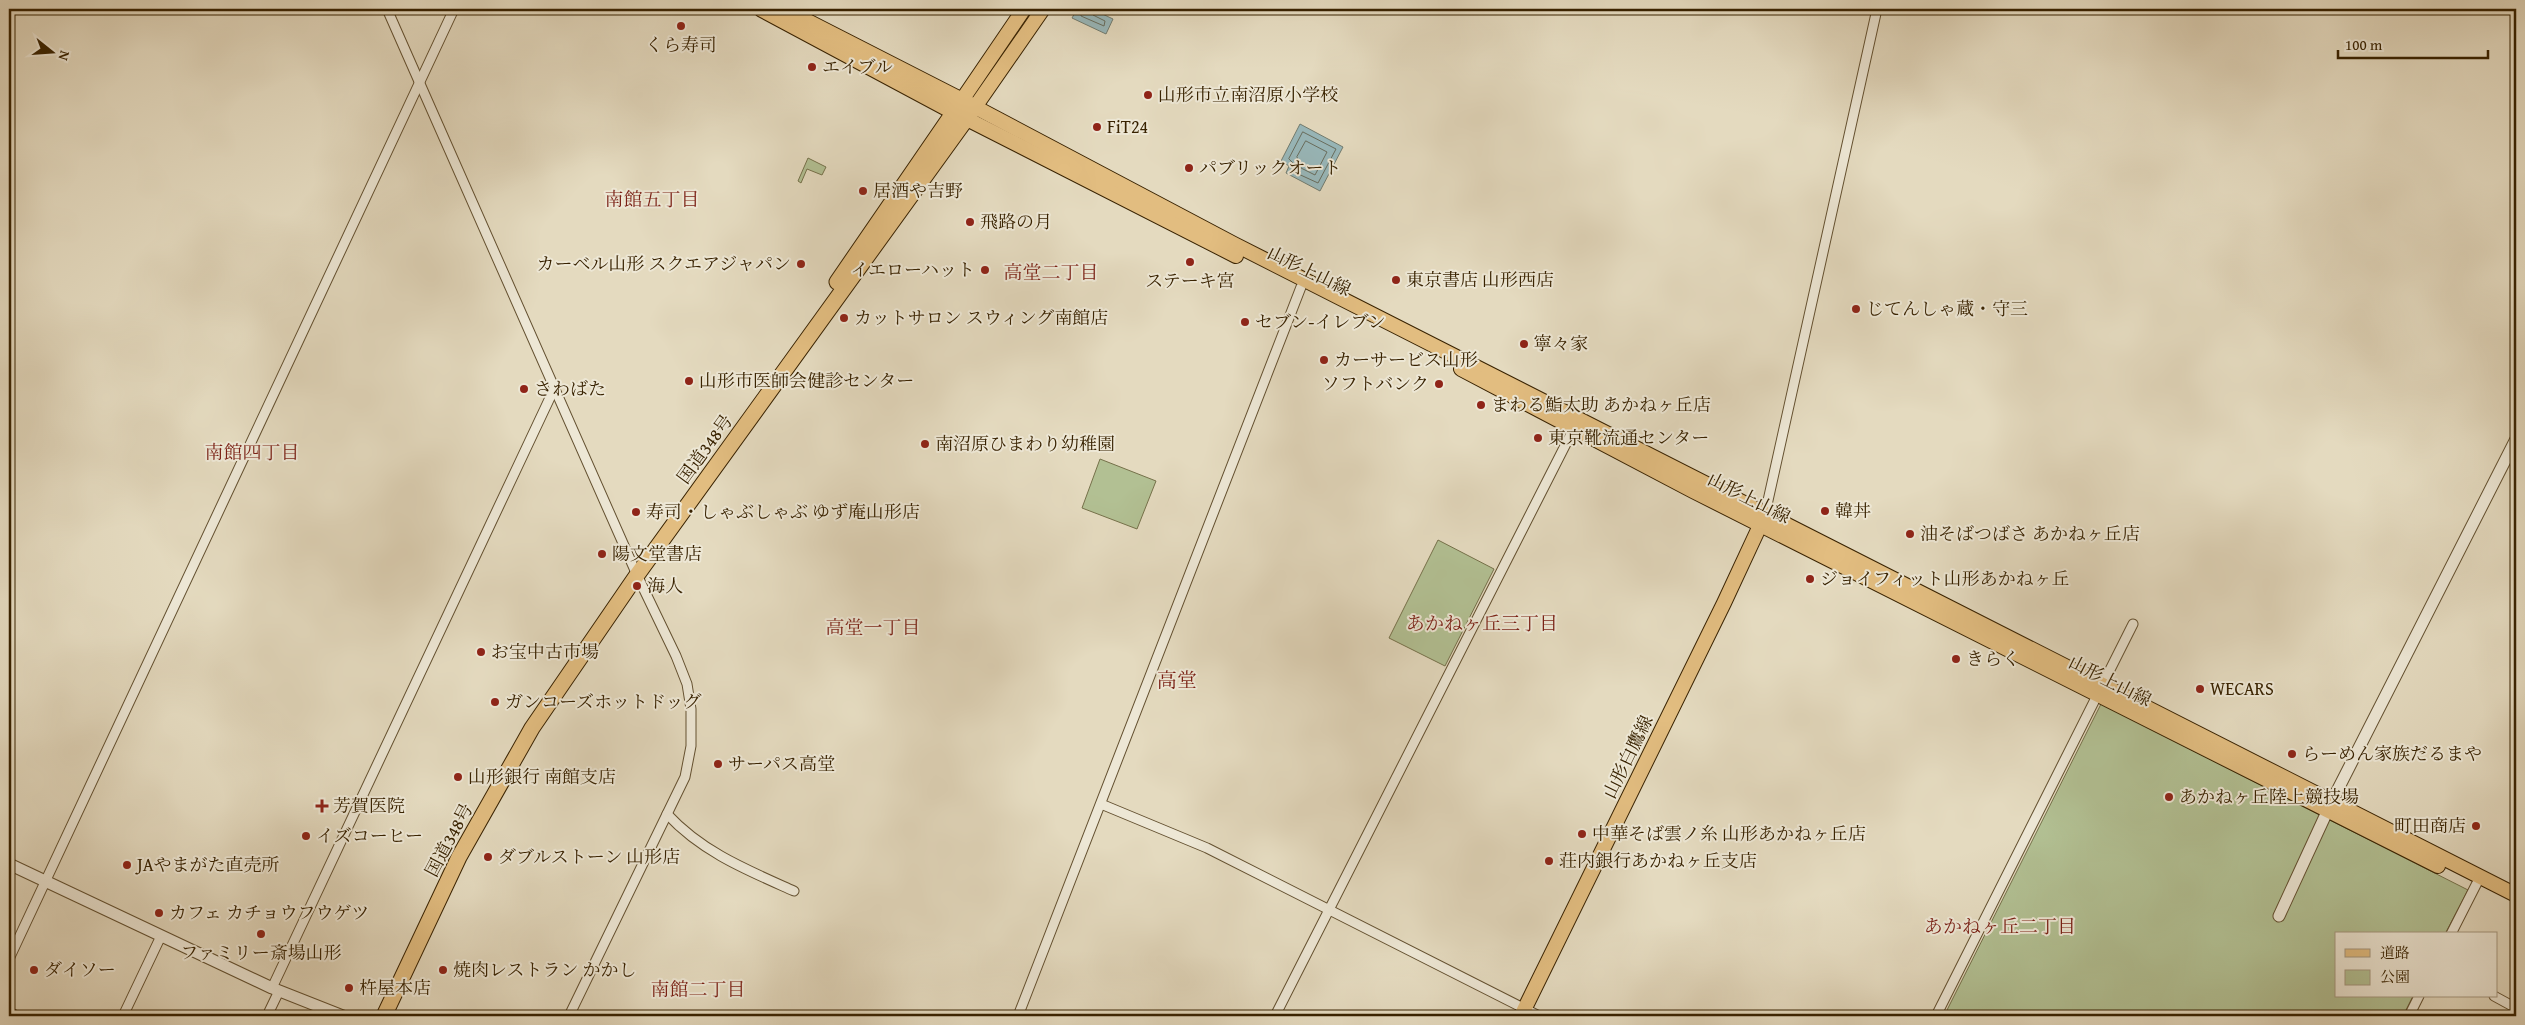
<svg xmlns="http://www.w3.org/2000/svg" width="2525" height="1025" font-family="'Gentium Book Plus','Noto Serif JP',serif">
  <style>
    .green { fill: #b2c093; stroke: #75714a }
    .water { fill: #98b8bb; stroke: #727c70 }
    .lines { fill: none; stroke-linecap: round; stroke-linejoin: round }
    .shore { stroke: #686d5e; stroke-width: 1 }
    .minor-casing { stroke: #635030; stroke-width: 11 }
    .tertiary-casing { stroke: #635030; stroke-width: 13 }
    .primary-casing { stroke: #382200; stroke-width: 16 }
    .trunk-casing { stroke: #382200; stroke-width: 17 }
    .minor { stroke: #ede7d5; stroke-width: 9 }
    .tertiary { stroke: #ede7d5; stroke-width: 11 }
    .primary { stroke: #e2bd80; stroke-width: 14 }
    .trunk { stroke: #e2bd80; stroke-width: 15 }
    .poi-dot { fill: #8f2418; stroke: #ede7d5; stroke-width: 2 }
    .labels { text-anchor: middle; stroke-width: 4; stroke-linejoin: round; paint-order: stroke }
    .poi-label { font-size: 18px; fill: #382200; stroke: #ede7d5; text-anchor: start }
    .street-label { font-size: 18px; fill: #382200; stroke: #ede7d5 }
    .neighbourhood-label { font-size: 19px; fill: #7a1f14; stroke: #ede7d5 }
    .quarter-label { font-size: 20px; fill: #7a1f14; stroke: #ede7d5 }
  </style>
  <rect width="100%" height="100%" fill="#e4dabf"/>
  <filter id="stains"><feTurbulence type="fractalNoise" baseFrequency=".004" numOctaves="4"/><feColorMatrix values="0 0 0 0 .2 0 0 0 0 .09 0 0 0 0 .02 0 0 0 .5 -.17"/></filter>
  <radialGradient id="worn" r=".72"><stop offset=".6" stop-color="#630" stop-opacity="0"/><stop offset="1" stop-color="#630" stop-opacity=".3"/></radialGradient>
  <g class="green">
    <path d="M 808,158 L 826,167 L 822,175 L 807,169 L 801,183 L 798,181 Z"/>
    <path d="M 1100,459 L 1156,481 L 1137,529 L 1082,508 Z"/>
    <path d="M 1438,540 L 1494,569 L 1445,666 L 1389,638 Z"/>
    <path d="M 2101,704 L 2468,890 L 2445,934 L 2336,934 L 2336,996 L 2413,996 L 2403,1016 L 1944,1016 Z"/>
  </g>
  <g class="water">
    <path d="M 1077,9 L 1092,9 L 1113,19 L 1106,34 L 1072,18 Z"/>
    <path d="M 1300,124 L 1343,147 L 1320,191 L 1286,173 L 1289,166 L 1281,161 Z"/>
  </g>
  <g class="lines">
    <g class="shore">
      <path d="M 1081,9 L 1081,16 L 1104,26 L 1105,21 L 1093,15 L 1091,9"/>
      <path d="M 1303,132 L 1336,149 L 1318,183 L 1294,172 L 1294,164 L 1289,159 Z"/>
      <path d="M 1306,141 L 1327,152 L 1315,175 L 1301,168 L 1297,157 Z"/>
    </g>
    <defs>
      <g id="minor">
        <path d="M 387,9 L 637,575 L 676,656 L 687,684 L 691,709 L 691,746 L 685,777 L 569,1016"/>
        <path d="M 1765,514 L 1877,9"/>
        <path d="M 1101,804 L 1207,848 L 1539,1016"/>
        <path d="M 667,814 C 702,852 747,870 794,891"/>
        <path d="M 2451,934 L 2480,877"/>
        <path d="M 9,959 L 454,9"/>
        <path d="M 272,988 L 555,387"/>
        <path d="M 2494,996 L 2516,1008"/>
        <path d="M 9,1012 L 17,1016"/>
        <path d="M 123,1016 L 161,936"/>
        <path d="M 267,1016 L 279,991"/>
        <path d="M 1018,1016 L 1301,287"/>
        <path d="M 1275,1016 L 1574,428"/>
        <path d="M 1936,1016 L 2133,624"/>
        <path d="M 2409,1016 L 2419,996"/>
      </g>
      <g id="tertiary">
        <path d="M 9,864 L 272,988 L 343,1016"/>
        <path d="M 2279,916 L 2332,801 L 2516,439"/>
      </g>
      <g id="primary">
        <path d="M 1043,9 L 975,107 L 1234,244 L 2516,895"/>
        <path d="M 962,100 L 1024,9"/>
        <path d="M 967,119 L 1236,256"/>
        <path d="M 1461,369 L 1693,491 L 2438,866"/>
        <path d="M 1521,1016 L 1724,603 L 1764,517"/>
      </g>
      <g id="trunk">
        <path d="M 761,9 L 961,116"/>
        <path d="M 837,282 L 962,100"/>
        <path d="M 384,1016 L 459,857 L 532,728 L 637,575 L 975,107 L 783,9"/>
      </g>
    </defs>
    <use href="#minor" class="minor-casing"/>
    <use href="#tertiary" class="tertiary-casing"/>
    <use href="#primary" class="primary-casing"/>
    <use href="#trunk" class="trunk-casing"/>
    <use href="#minor" class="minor"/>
    <use href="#tertiary" class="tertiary"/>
    <use href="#primary" class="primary"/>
    <use href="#trunk" class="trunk"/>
  </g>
  <g class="poi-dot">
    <circle cx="681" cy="26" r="5"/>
    <circle cx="812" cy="67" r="5"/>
    <circle cx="1148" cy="95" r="5"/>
    <circle cx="1097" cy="127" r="5"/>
    <circle cx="1189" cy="168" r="5"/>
    <circle cx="863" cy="191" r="5"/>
    <circle cx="970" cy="222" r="5"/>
    <circle cx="1190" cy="262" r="5"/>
    <circle cx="801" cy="264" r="5"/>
    <circle cx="985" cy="270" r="5"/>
    <circle cx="1396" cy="280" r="5"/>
    <circle cx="1856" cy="309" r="5"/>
    <circle cx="844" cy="318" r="5"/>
    <circle cx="1245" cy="322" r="5"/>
    <circle cx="1524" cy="344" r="5"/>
    <circle cx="1324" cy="360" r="5"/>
    <circle cx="689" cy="381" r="5"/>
    <circle cx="1439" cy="384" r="5"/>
    <circle cx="524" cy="389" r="5"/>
    <circle cx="1481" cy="405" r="5"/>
    <circle cx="1538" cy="438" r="5"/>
    <circle cx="925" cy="444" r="5"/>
    <circle cx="1825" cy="511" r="5"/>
    <circle cx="636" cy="512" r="5"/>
    <circle cx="1910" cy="534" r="5"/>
    <circle cx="602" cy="554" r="5"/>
    <circle cx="1810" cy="579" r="5"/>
    <circle cx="637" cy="586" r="5"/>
    <circle cx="481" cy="652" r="5"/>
    <circle cx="1956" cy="659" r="5"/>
    <circle cx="2200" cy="689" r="5"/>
    <circle cx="495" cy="702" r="5"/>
    <circle cx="2292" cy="754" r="5"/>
    <circle cx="718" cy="764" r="5"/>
    <circle cx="458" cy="777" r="5"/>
    <circle cx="2169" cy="797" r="5"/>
    <path d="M319.5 798.5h5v5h5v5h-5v5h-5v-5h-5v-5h5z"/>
    <circle cx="2476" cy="826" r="5"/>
    <circle cx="1582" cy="834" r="5"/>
    <circle cx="306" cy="836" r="5"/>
    <circle cx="488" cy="857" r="5"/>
    <circle cx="1549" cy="861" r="5"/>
    <circle cx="127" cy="865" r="5"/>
    <circle cx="159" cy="913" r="5"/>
    <circle cx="261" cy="934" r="5"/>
    <circle cx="34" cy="970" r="5"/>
    <circle cx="443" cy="970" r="5"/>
    <circle cx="349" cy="988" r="5"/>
  </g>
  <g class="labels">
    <g class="poi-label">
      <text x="681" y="51" text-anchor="middle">くら寿司</text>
      <text x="822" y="73">エイブル</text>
      <text x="1158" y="101">山形市立南沼原小学校</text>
      <text x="1107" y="133">FiT24</text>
      <text x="1199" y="174">パブリックオート</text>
      <text x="873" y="197">居酒や吉野</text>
      <text x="980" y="228">飛路の月</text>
      <text x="791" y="270" text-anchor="end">カーベル山形 スクエアジャパン</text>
      <text x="975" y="276" text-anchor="end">イエローハット</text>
      <text x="1406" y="286">東京書店 山形西店</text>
      <text x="1190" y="287" text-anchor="middle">ステーキ宮</text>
      <text x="1866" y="315">じてんしゃ蔵・守三</text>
      <text x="854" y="324">カットサロン スウィング南館店</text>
      <text x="1255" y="328">セブン-イレブン</text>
      <text x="1534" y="350">寧々家</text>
      <text x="1334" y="366">カーサービス山形</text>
      <text x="699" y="387">山形市医師会健診センター</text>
      <text x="1429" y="390" text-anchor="end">ソフトバンク</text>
      <text x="534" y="395">さわばた</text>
      <text x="1491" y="411">まわる鮨太助 あかねヶ丘店</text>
      <text x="1548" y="444">東京靴流通センター</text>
      <text x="935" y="450">南沼原ひまわり幼稚園</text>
      <text x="1835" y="517">韓丼</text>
      <text x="646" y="518">寿司・しゃぶしゃぶ ゆず庵山形店</text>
      <text x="1920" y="540">油そばつばさ あかねヶ丘店</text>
      <text x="612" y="560">陽文堂書店</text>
      <text x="1820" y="585">ジョイフィット山形あかねヶ丘</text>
      <text x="647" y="592">海人</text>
      <text x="491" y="658">お宝中古市場</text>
      <text x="1966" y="665">きらく</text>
      <text x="2210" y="695">WECARS</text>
      <text x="505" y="708">ガンコーズホットドッグ</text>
      <text x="2302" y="760">らーめん家族だるまや</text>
      <text x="728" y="770">サーパス高堂</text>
      <text x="468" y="783">山形銀行 南館支店</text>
      <text x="2179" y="803">あかねヶ丘陸上競技場</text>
      <text x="333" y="812">芳賀医院</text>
      <text x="2466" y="832" text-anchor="end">町田商店</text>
      <text x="1592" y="840">中華そば雲ノ糸 山形あかねヶ丘店</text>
      <text x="316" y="842">イズコーヒー</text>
      <text x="498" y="863">ダブルストーン 山形店</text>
      <text x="1559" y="867">荘内銀行あかねヶ丘支店</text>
      <text x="137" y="871">JAやまがた直売所</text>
      <text x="169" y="919">カフェ カチョウフウゲツ</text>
      <text x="261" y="959" text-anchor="middle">ファミリー斎場山形</text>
      <text x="44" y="976">ダイソー</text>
      <text x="453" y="976">焼肉レストラン かかし</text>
      <text x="359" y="994">杵屋本店</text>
    </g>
    <g class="street-label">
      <text transform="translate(1309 271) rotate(26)" y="6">山形上山線</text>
      <text transform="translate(705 449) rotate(-54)" y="6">国道348号</text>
      <text transform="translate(1749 498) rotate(27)" y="6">山形上山線</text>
      <text transform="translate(2110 681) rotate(27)" y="6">山形上山線</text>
      <text transform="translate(1628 757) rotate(-64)" y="6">山形白鷹線</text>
      <text transform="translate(449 840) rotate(-62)" y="6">国道348号</text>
    </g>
    <g class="neighbourhood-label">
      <text x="652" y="206">南館五丁目</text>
      <text x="1051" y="279">高堂二丁目</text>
      <text x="252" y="459">南館四丁目</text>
      <text x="1482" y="630">あかねヶ丘三丁目</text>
      <text x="873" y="634">高堂一丁目</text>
      <text x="2000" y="933">あかねヶ丘二丁目</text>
      <text x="698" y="996">南館二丁目</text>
    </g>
    <g class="quarter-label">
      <text x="1177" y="687">高堂</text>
    </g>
  </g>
  <rect width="2525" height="1025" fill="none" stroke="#e4dabf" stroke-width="30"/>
  <rect x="10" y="10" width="2505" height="1005" fill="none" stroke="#382200" stroke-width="2.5"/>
  <rect x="15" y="15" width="2495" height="995" fill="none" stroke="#382200"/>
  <rect x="2335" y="932" width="162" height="65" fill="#ede7d5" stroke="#a59880"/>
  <rect x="2345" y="949" width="25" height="8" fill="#e2bd80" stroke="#a59880"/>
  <text x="2380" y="958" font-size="15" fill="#382200">道路</text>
  <rect x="2345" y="970" width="25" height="15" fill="#b2c093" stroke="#a59880"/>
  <text x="2380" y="982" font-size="15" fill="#382200">公園</text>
  <g transform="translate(52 52) rotate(107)" stroke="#ede7d5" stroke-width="4" paint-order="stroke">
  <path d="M0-4L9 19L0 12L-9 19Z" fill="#382200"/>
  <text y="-8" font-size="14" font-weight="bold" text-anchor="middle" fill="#382200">N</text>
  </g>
  <path d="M2338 50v8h150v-8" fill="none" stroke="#382200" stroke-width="2.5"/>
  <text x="2345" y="50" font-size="15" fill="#382200" stroke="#ede7d5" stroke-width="4" paint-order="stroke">100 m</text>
  <rect width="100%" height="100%" filter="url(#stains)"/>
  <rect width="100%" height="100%" fill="url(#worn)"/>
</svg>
